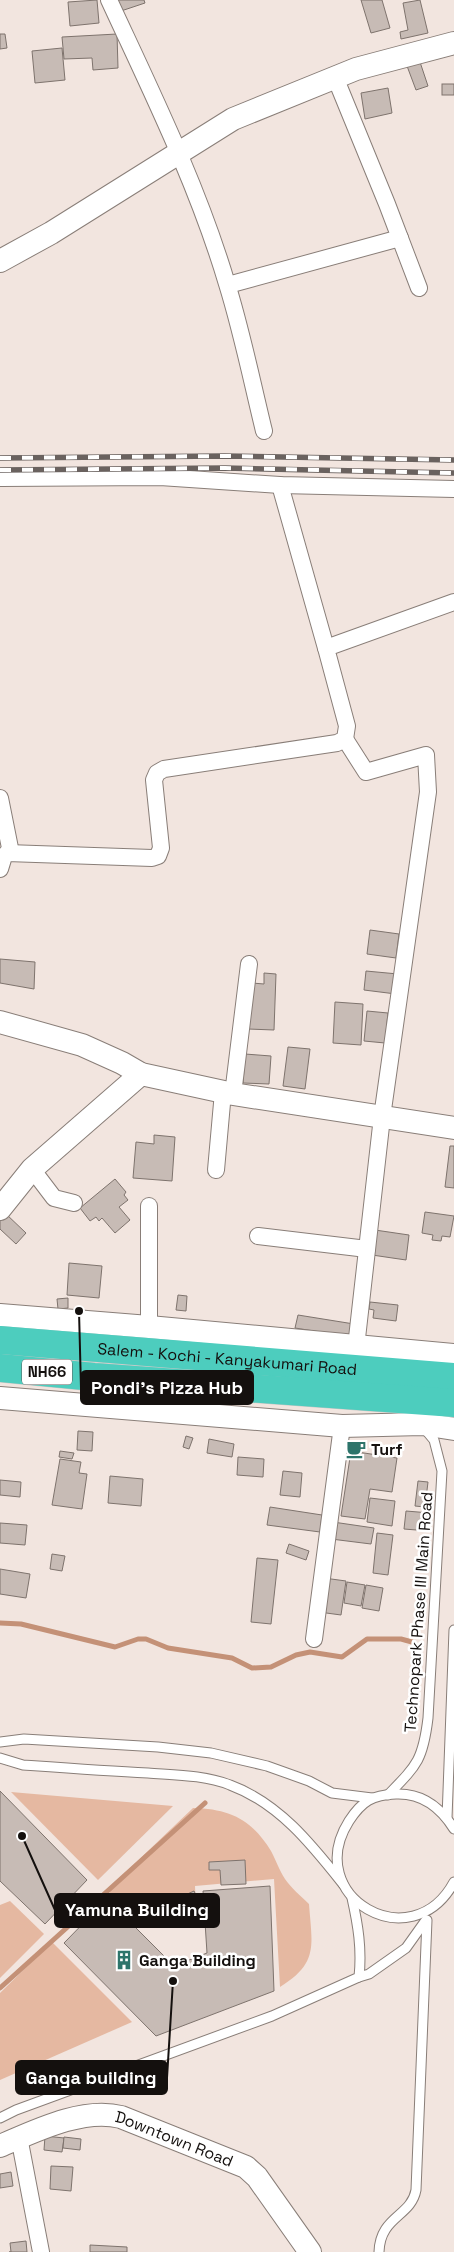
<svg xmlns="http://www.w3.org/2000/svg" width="454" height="2252" font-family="'Space Grotesk',sans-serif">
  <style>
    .green { fill: #e5b8a1 }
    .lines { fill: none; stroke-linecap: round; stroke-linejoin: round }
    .stream { stroke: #c49177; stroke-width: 5 }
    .building { fill: #c7bbb5; stroke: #7e736d }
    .lane-casing { stroke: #897e78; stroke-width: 11 }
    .street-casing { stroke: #897e78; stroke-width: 18 }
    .secondary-casing { stroke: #897e78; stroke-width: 24 }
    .highway-casing { stroke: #c7c6c5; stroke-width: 29 }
    .lane { stroke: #fff; stroke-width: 9 }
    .street { stroke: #fff; stroke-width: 16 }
    .secondary { stroke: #fff; stroke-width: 22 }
    .highway { stroke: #4dcdbe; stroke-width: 28 }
    .rail-casing { stroke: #6a625f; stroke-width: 5.5 }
    .rail { stroke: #fff; stroke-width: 4; stroke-dasharray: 11; stroke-linecap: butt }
    .labels { text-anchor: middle; stroke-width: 5; stroke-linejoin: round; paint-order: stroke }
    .shield { fill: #fff; stroke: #5a5856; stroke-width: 1 }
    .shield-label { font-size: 15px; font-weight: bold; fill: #14100e }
    .street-label { font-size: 16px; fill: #14100e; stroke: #fff }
    .poi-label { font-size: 16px; font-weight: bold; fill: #14100e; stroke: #fff; text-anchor: start }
    .leader { fill: none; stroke: #14100e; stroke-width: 2 }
    .callout-dot { fill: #14100e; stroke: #fff; stroke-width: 2 }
    .callout { fill: #14100e; stroke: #14100e; stroke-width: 2 }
    .callout-label { font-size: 18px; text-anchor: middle; font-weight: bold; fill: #fff }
  </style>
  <rect width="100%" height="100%" fill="#f2e5df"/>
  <g class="green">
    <path d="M 11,1792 L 173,1806 L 98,1880 Z"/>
    <path d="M 193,1808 C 230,1809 251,1819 271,1851 C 276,1860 279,1870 285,1879 C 291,1888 301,1896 309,1904 C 312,1945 319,1963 280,1987 L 274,1879 L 195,1886 L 196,1910 L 147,1928 L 107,1890 Z"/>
    <path d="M 10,1901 L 44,1934 L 0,1978 L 0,1905 Z"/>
    <path d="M 52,1942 L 132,2022 L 0,2080 L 0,1993 Z"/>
  </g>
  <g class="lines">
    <g class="stream">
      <path d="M 0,1623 L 21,1624 L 115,1647 L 138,1639 L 146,1639 L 168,1648 L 232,1658 L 252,1668 L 271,1667 L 296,1655 L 310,1652 L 342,1657 L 367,1639 L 401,1639 L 412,1642"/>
      <path d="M 0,1988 L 205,1803"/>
    </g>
  </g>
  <g class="building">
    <path d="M 97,0 L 99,23 L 70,26 L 68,2 Z"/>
    <path d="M 111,0 L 144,0 L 145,3 L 115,13 Z"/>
    <path d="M 361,0 L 382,0 L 390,28 L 371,33 Z"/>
    <path d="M 420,0 L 428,33 L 401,39 L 400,32 L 408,30 L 403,3 Z"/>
    <path d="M 0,34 L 5,34 L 7,48 L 0,49 Z"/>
    <path d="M 117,34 L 118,68 L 93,70 L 92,58 L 64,59 L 62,37 Z"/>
    <path d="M 62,48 L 65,80 L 35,83 L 32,51 Z"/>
    <path d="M 420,62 L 428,86 L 416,90 L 407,66 Z"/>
    <rect x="442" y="84" width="12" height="11"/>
    <path d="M 388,88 L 392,113 L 365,119 L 361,93 Z"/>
    <path d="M 370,930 L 399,934 L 396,958 L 367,954 Z"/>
    <path d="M 0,959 L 35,962 L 34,989 L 0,983 Z"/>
    <path d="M 366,971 L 398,974 L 396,994 L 364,990 Z"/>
    <path d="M 264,973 L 276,974 L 274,1030 L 248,1029 L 249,1014 L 251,1014 L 252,983 L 264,984 Z"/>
    <path d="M 335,1002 L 363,1004 L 361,1045 L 333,1043 Z"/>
    <path d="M 367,1011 L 388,1013 L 385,1043 L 364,1041 Z"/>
    <path d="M 288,1047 L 310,1049 L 305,1089 L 283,1086 Z"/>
    <path d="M 245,1054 L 271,1056 L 269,1084 L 243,1083 Z"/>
    <path d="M 154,1135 L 175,1137 L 172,1181 L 133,1178 L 136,1142 L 154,1144 Z"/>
    <path d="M 450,1146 L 454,1146 L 454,1188 L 445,1187 Z"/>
    <path d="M 115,1179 L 126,1192 L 124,1195 L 128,1200 L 119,1207 L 130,1220 L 115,1233 L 102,1218 L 99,1221 L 96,1217 L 90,1221 L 80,1208 Z"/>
    <path d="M 425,1212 L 454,1216 L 450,1237 L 442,1236 L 441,1241 L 432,1240 L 433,1235 L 422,1233 Z"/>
    <path d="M 5,1213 L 26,1233 L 16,1244 L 0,1229 L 0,1218 Z"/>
    <path d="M 375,1230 L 409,1235 L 406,1260 L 372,1255 Z"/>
    <path d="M 69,1263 L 102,1266 L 99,1298 L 67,1295 Z"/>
    <path d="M 178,1295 L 187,1296 L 186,1311 L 176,1310 Z"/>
    <path d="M 68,1298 L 68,1308 L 58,1309 L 57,1299 Z"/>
    <path d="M 370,1302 L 398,1305 L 396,1321 L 373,1318 L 374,1310 L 369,1309 Z"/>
    <path d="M 298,1315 L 354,1324 L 352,1337 L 295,1328 Z"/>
    <path d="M 78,1431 L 93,1432 L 92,1451 L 77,1450 Z"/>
    <path d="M 186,1436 L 193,1438 L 189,1449 L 183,1447 Z"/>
    <path d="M 209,1439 L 234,1444 L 232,1457 L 207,1453 Z"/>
    <path d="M 60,1451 L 74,1453 L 72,1459 L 59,1457 Z"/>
    <path d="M 351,1451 L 397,1458 L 392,1492 L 370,1489 L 365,1519 L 341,1516 Z"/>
    <path d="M 238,1457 L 264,1459 L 263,1477 L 237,1475 Z"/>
    <path d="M 60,1459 L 81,1462 L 79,1473 L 87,1474 L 82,1509 L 52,1505 Z"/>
    <path d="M 283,1471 L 302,1473 L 300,1497 L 280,1495 Z"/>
    <path d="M 110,1476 L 143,1479 L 141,1506 L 108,1503 Z"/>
    <path d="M 0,1480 L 21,1482 L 20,1497 L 0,1495 Z"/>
    <path d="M 418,1481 L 428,1482 L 425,1507 L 415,1506 Z"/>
    <path d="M 370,1498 L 395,1501 L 392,1526 L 367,1522 Z"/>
    <path d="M 270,1507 L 322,1515 L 320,1532 L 267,1525 Z"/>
    <path d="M 406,1511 L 430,1513 L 429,1531 L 404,1529 Z"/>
    <path d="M 333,1522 L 374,1528 L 371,1544 L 331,1539 Z"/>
    <path d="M 0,1523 L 27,1525 L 25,1545 L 0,1543 Z"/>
    <path d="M 377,1533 L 393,1535 L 388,1575 L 373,1573 Z"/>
    <path d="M 289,1544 L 309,1551 L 306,1560 L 286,1553 Z"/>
    <path d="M 52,1554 L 65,1556 L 62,1571 L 50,1569 Z"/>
    <path d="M 257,1558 L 278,1560 L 271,1624 L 251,1622 Z"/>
    <path d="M 0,1569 L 30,1574 L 26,1598 L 0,1594 Z"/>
    <path d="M 324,1578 L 346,1581 L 341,1615 L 319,1612 Z"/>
    <path d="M 347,1582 L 365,1585 L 361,1606 L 344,1603 Z"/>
    <path d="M 366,1585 L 383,1588 L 379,1611 L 362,1608 Z"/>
    <path d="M 0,1791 L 87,1880 L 45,1924 L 0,1881 Z"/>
    <path d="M 245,1860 L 246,1884 L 221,1885 L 220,1870 L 209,1870 L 209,1862 Z"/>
    <path d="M 270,1886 L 274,1991 L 156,2036 L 64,1943 L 107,1899 L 174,1966 L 207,1953 L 203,1891 Z"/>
    <path d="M 194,1891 L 200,1904 L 169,1917 L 163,1905 Z"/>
    <path d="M 45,2136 L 64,2138 L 62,2152 L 44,2150 Z"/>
    <path d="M 64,2137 L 81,2139 L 80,2150 L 63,2148 Z"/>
    <path d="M 51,2166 L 73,2167 L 71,2191 L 50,2189 Z"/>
    <path d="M 11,2172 L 13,2186 L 0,2188 L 0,2174 Z"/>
    <path d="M 26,2241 L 27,2252 L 9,2252 L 11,2252 L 10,2243 Z"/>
    <path d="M 90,2245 L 127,2247 L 127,2252 L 90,2252 Z"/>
  </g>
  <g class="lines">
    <defs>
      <g id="lane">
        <path d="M 0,1742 L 24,1739 L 158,1747 L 211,1753 L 267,1766 L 309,1781 L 332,1793 L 372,1798"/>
        <path d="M 0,1758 L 23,1765 C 65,1768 106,1771 148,1773 C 175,1775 205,1775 230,1785 C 279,1803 312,1845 343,1884"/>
        <path d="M 388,1795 C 417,1765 423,1760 428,1718 L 442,1471 L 434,1440 L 424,1428"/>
        <path d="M 447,1818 L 454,1630"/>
        <path d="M 454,1829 C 441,1808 422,1793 396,1794 C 372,1795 362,1801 349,1821 C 301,1897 412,1960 454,1882"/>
        <path d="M 359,1977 L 369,1974 L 406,1948 L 426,1920"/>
        <path d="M 0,2118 L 16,2110 L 272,2016 L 359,1977 C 362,1949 358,1925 352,1898"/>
        <path d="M 379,2252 C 380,2216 411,2217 416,2190 L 427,1920"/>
      </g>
      <g id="street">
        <path d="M 109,0 C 152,93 198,186 227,284 C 242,332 252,382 264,431"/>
        <path d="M 335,77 L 387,204 L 419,288"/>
        <path d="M 228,285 L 400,238"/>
        <path d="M 0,478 L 160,477 L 280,485 L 454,489"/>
        <path d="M 280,485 L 326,648"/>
        <path d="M 345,739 L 366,772 L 426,755 L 428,792 L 382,1117 L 356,1347"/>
        <path d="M 0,798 L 11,853"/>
        <path d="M 0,869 L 4,856 L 7,853 L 152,858 L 158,856 L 161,848 L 154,780 L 157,773 L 164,769 L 337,743 L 345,739 L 347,726 L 326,648 L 454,602"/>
        <path d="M 233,1094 L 249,964"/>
        <path d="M 32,1169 L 54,1198 L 74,1203"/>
        <path d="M 216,1170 L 223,1092"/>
        <path d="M 149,1206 L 149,1327"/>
        <path d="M 258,1236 L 367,1249"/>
        <path d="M 314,1639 L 342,1426"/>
        <path d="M 19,2137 L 41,2252"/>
      </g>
      <g id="secondary">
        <path d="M 0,261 L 51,233 L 233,119 L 356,69 L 454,43"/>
        <path d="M 0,1022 L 82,1045 L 122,1063 L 141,1074 L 233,1094 L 454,1128"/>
        <path d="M 0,1209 L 32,1169 L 141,1074"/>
        <path d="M 0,1315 L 149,1327 L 454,1355"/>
        <path d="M 0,1398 L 342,1426 L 422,1424 L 454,1429"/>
        <path id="s1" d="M 0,2146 C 35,2131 83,2107 121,2117 L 246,2167 L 257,2177 L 310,2252"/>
      </g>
      <g id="highway">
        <path id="s2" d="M 0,1340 L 454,1377"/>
        <path d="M 0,1368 L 94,1377 L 454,1403"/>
      </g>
    </defs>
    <use href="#lane" class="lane-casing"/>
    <use href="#street" class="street-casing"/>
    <use href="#secondary" class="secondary-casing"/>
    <use href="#highway" class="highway-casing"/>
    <use href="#lane" class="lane"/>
    <use href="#street" class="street"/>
    <use href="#secondary" class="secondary"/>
    <use href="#highway" class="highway"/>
    <defs>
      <g id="rail">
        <path d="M 0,458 L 224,456 L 454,460"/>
        <path d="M 0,470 L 225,468 L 454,473"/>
      </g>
    </defs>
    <use href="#rail" class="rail-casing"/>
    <use href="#rail" class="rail"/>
  </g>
  <defs>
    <symbol id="cafe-bare" viewBox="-9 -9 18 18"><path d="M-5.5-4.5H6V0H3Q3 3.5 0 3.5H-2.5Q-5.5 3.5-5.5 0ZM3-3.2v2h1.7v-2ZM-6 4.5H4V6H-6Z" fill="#2d746b" stroke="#fff" stroke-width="2.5" paint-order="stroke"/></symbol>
    <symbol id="building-bare" viewBox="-9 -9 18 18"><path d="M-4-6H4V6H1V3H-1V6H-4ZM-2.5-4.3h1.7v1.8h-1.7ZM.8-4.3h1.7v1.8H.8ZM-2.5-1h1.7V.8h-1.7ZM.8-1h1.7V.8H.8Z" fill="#2d746b" stroke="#fff" stroke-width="2.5" paint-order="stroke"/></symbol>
  </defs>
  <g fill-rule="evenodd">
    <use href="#cafe-bare" x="342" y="1435" width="28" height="28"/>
    <use href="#building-bare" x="110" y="1946" width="28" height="28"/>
  </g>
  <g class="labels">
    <rect class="shield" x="22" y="1359.5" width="50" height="25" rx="4"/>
    <g class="shield-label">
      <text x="47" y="1377">NH66</text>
    </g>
    <g class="street-label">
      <text dy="6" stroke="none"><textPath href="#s2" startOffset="228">Salem - Kochi - Kanyakumari Road</textPath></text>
      <text transform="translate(418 1612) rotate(-86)" y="6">Technopark Phase III Main Road</text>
      <text dy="6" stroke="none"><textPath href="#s1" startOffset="184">Downtown Road</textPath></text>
    </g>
    <g class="poi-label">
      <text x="371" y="1455">Turf</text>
      <text x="139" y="1966">Ganga Building</text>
    </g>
  </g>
  <path class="leader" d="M79 1311L81 1388M22 1836L55 1910M173 1981L167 2078"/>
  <g class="callout-dot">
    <circle cx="79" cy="1311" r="5"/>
    <circle cx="22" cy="1836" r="5"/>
    <circle cx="173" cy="1981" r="5"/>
  </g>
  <g class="callout">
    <rect x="81" y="1371" width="172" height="33" rx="5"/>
    <rect x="55" y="1894" width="164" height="33" rx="5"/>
    <rect x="16" y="2061" width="151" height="33" rx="5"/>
  </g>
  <g class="callout-label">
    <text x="167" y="1394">Pondi's Pizza Hub</text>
    <text x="137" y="1916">Yamuna Building</text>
    <text x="91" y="2084">Ganga building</text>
  </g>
</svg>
